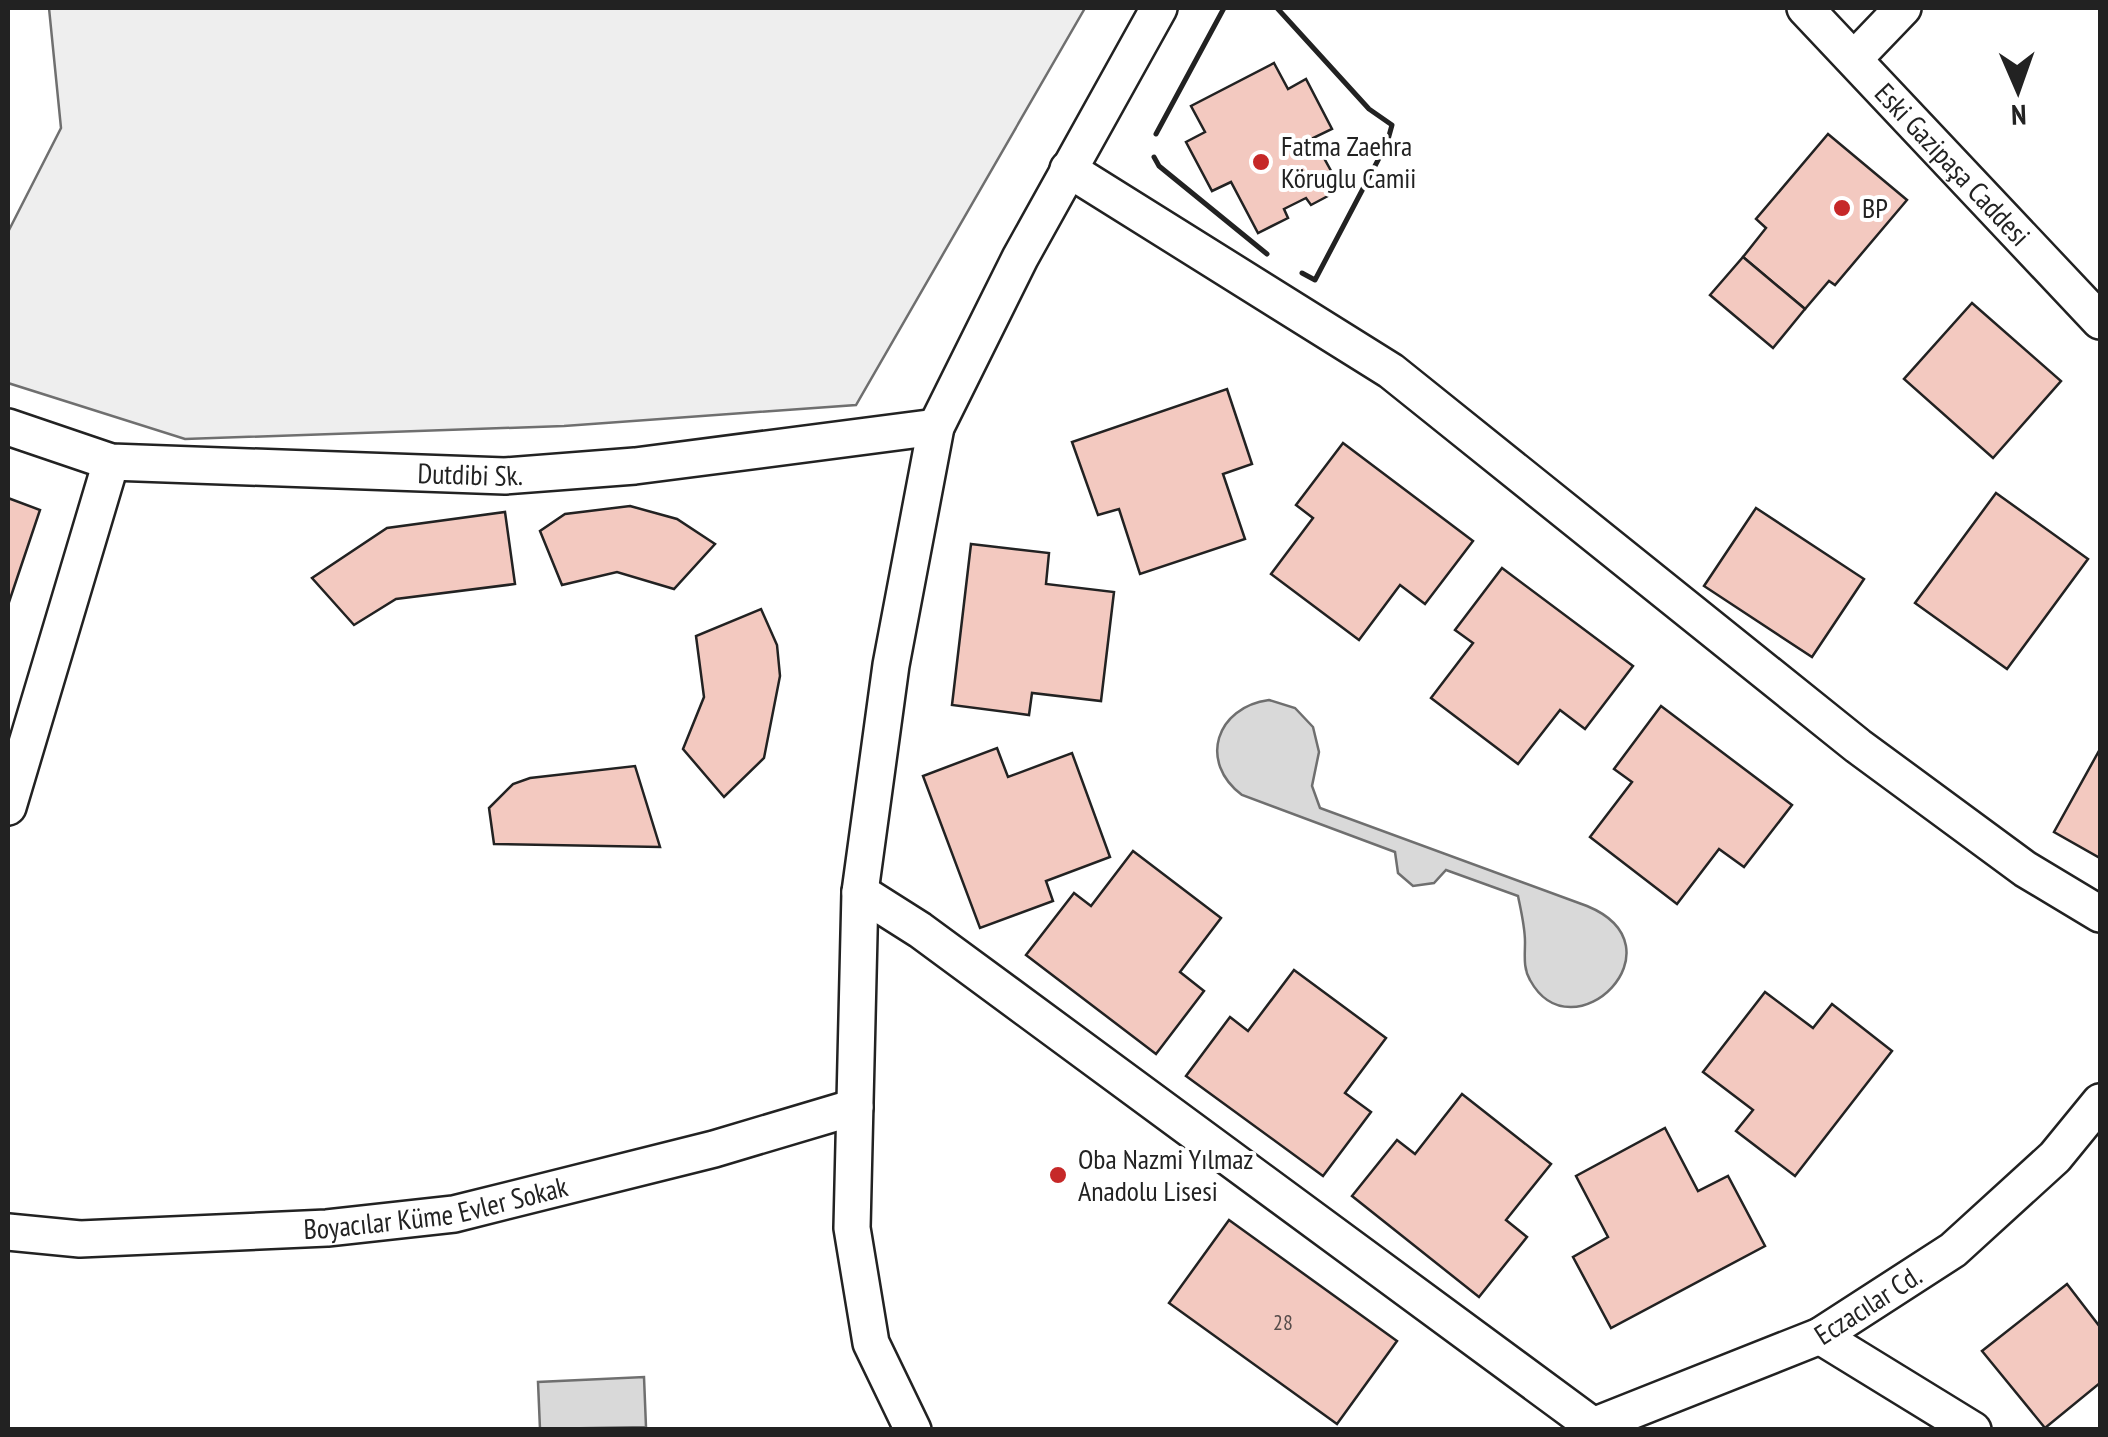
<svg xmlns="http://www.w3.org/2000/svg" width="2108" height="1437" font-family="'PT Sans Narrow',sans-serif">
  <style>
    .green { fill: #eee; stroke: #6f6f6f; stroke-width: 2.5 }
    .water { fill: #d9d9d9; stroke: #6f6f6f; stroke-width: 2.5 }
    .building { fill: #f3c9c0; stroke: #222; stroke-width: 2.5 }
    .lines { fill: none; stroke-linecap: round; stroke-linejoin: round }
    .street-casing { stroke: #222; stroke-width: 40 }
    .street { stroke: #fff; stroke-width: 35 }
    .wall { stroke: #222; stroke-width: 5 }
    .poi-dot { fill: #c62828; stroke: #fff; stroke-width: 4 }
    .labels { text-anchor: middle; stroke-width: 8; stroke-linejoin: round; paint-order: stroke }
    .number-label { font-size: 22px; fill: #564c4a }
    .poi-label { font-size: 28px; fill: #222; stroke: #fff; text-anchor: start }
    .street-label { font-size: 28px; fill: #222; stroke: #fff }
  </style>
  <rect width="100%" height="100%" fill="#fff"/>
  <path class="green" d="M 49,8 L 1085,8 L 856,405 L 564,426 L 185,439 L 8,383 L 8,232 L 61,128 Z"/>
  <g class="water">
    <path d="M 1269,700 L 1295,708 L 1313,727 L 1319,752 L 1312,786 L 1320,808 L 1587,906 C 1686,947 1573,1058 1530,980 C 1523,968 1525,956 1525,942 C 1525,927 1521,911 1518,896 L 1446,870 L 1434,883 L 1413,886 L 1398,873 L 1395,852 L 1242,795 C 1198,762 1216,707 1269,700 Z"/>
    <path d="M 644,1377 L 646,1427 L 540,1429 L 538,1382 Z"/>
  </g>
  <g class="building">
    <path d="M 1274,63 L 1288,89 L 1306,79 L 1332,129 L 1313,138 L 1341,189 L 1311,205 L 1306,198 L 1284,209 L 1288,218 L 1258,233 L 1231,182 L 1212,191 L 1186,142 L 1205,132 L 1191,106 Z"/>
    <path d="M 1828,134 L 1907,200 L 1835,285 L 1829,281 L 1805,309 L 1743,257 L 1766,228 L 1756,219 Z"/>
    <path d="M 1743,257 L 1805,309 L 1773,348 L 1710,295 Z"/>
    <path d="M 1972,303 L 2061,381 L 1993,458 L 1904,379 Z"/>
    <path d="M 1227,389 L 1252,464 L 1223,474 L 1245,539 L 1140,574 L 1119,509 L 1098,515 L 1072,442 Z"/>
    <path d="M 1343,443 L 1473,541 L 1425,604 L 1400,585 L 1359,640 L 1271,574 L 1313,518 L 1296,505 Z"/>
    <path d="M 1996,493 L 2088,559 L 2007,669 L 1915,603 Z"/>
    <path d="M 8,498 L 40,510 L 8,605 Z"/>
    <path d="M 630,506 L 677,519 L 715,544 L 674,589 L 617,572 L 562,585 L 540,531 L 565,514 Z"/>
    <path d="M 1756,508 L 1864,579 L 1812,657 L 1704,586 Z"/>
    <path d="M 505,512 L 515,584 L 396,599 L 354,625 L 312,578 L 387,528 Z"/>
    <path d="M 971,544 L 1049,553 L 1046,584 L 1114,592 L 1101,701 L 1032,693 L 1029,715 L 952,705 Z"/>
    <path d="M 1502,568 L 1633,666 L 1585,729 L 1560,710 L 1518,764 L 1431,698 L 1473,643 L 1455,630 Z"/>
    <path d="M 761,609 L 777,645 L 780,676 L 764,758 L 724,797 L 683,749 L 704,697 L 696,636 Z"/>
    <path d="M 1661,706 L 1792,805 L 1744,867 L 1719,849 L 1677,904 L 1590,837 L 1632,782 L 1614,769 Z"/>
    <path d="M 997,748 L 1008,777 L 1072,753 L 1110,857 L 1046,881 L 1053,901 L 980,928 L 923,776 Z"/>
    <path d="M 2100,749 L 2100,858 L 2054,832 Z"/>
    <path d="M 635,766 L 660,847 L 494,844 L 489,808 L 513,784 L 530,778 Z"/>
    <path d="M 1133,851 L 1221,918 L 1180,972 L 1204,991 L 1156,1054 L 1026,955 L 1074,893 L 1091,906 Z"/>
    <path d="M 1294,970 L 1386,1038 L 1345,1093 L 1371,1112 L 1323,1176 L 1186,1076 L 1230,1017 L 1248,1031 Z"/>
    <path d="M 1765,992 L 1813,1028 L 1832,1004 L 1892,1051 L 1795,1176 L 1736,1131 L 1753,1110 L 1703,1072 Z"/>
    <path d="M 1462,1094 L 1551,1164 L 1506,1220 L 1527,1237 L 1479,1297 L 1352,1196 L 1397,1140 L 1415,1154 Z"/>
    <path d="M 1665,1128 L 1698,1191 L 1728,1176 L 1765,1246 L 1611,1328 L 1573,1257 L 1608,1237 L 1576,1176 Z"/>
    <path d="M 1229,1220 L 1397,1341 L 1337,1424 L 1169,1303 Z"/>
    <path d="M 2067,1284 L 2100,1327 L 2100,1383 L 2045,1428 L 1982,1351 Z"/>
  </g>
  <g class="lines">
    <defs>
      <g id="street">
        <path id="s1" d="M 1805,8 L 2100,321"/>
        <path d="M 1855,58 L 1903,8"/>
        <path d="M 1068,169 L 1391,371 L 1858,746 L 2025,869 L 2100,914"/>
        <path id="s2" d="M 8,427 L 111,462 L 505,476 L 635,466 L 936,427"/>
        <path d="M 8,807 L 111,462"/>
        <path d="M 860,892 L 920,930 L 1592,1425"/>
        <path id="s3" d="M 8,1232 L 80,1239 L 327,1228 L 454,1214 L 714,1149 L 855,1107"/>
        <path d="M 1820,1336 L 1973,1430"/>
        <path d="M 913,1430 L 871,1343 L 852,1228 L 860,892 L 891,665 L 936,427 L 1020,258 L 1159,8"/>
        <path id="s4" d="M 1583,1430 L 1820,1336 L 1953,1250 L 2055,1157 L 2100,1102"/>
      </g>
    </defs>
    <use href="#street" class="street-casing"/>
    <use href="#street" class="street"/>
    <g class="wall">
      <path d="M 1277,8 L 1369,109 L 1392,125 L 1387,143 L 1315,280 L 1302,273"/>
      <path d="M 1156,134 L 1224,8"/>
      <path d="M 1154,157 L 1159,166 L 1267,254"/>
    </g>
  </g>
  <g class="poi-dot">
    <circle cx="1261" cy="162" r="10"/>
    <circle cx="1842" cy="208" r="10"/>
    <circle cx="1058" cy="1175" r="10"/>
  </g>
  <g class="labels">
    <g class="number-label">
      <text x="1283" y="1330">28</text>
    </g>
    <g class="poi-label">
      <text x="1281" y="156">Fatma Zaehra<tspan x="1281" dy="32">Köruglu Camii</tspan></text>
      <text x="1862" y="218">BP</text>
      <text x="1078" y="1169">Oba Nazmi Yılmaz<tspan x="1078" dy="32">Anadolu Lisesi</tspan></text>
    </g>
    <g class="street-label">
      <text dy="10" stroke="none"><textPath href="#s1" startOffset="215">Eski Gazipaşa Caddesi</textPath></text>
      <text dy="10" stroke="none"><textPath href="#s2" startOffset="468">Dutdibi Sk.</textPath></text>
      <text dy="10" stroke="none"><textPath href="#s3" startOffset="430">Boyacılar Küme Evler Sokak</textPath></text>
      <text dy="10" stroke="none"><textPath href="#s4" startOffset="312">Eczacılar Cd.</textPath></text>
    </g>
  </g>
  <rect width="2108" height="1437" fill="none" stroke="#222222" stroke-width="20"/>
  <g transform="translate(2018 90) rotate(178)" stroke="#ffffff" stroke-width="8" paint-order="stroke">
  <path d="M0-8L18 38L0 25L-18 38Z" fill="#222222"/>
  <text y="-15" font-size="28" font-weight="bold" text-anchor="middle" fill="#222222">N</text>
  </g>
</svg>
